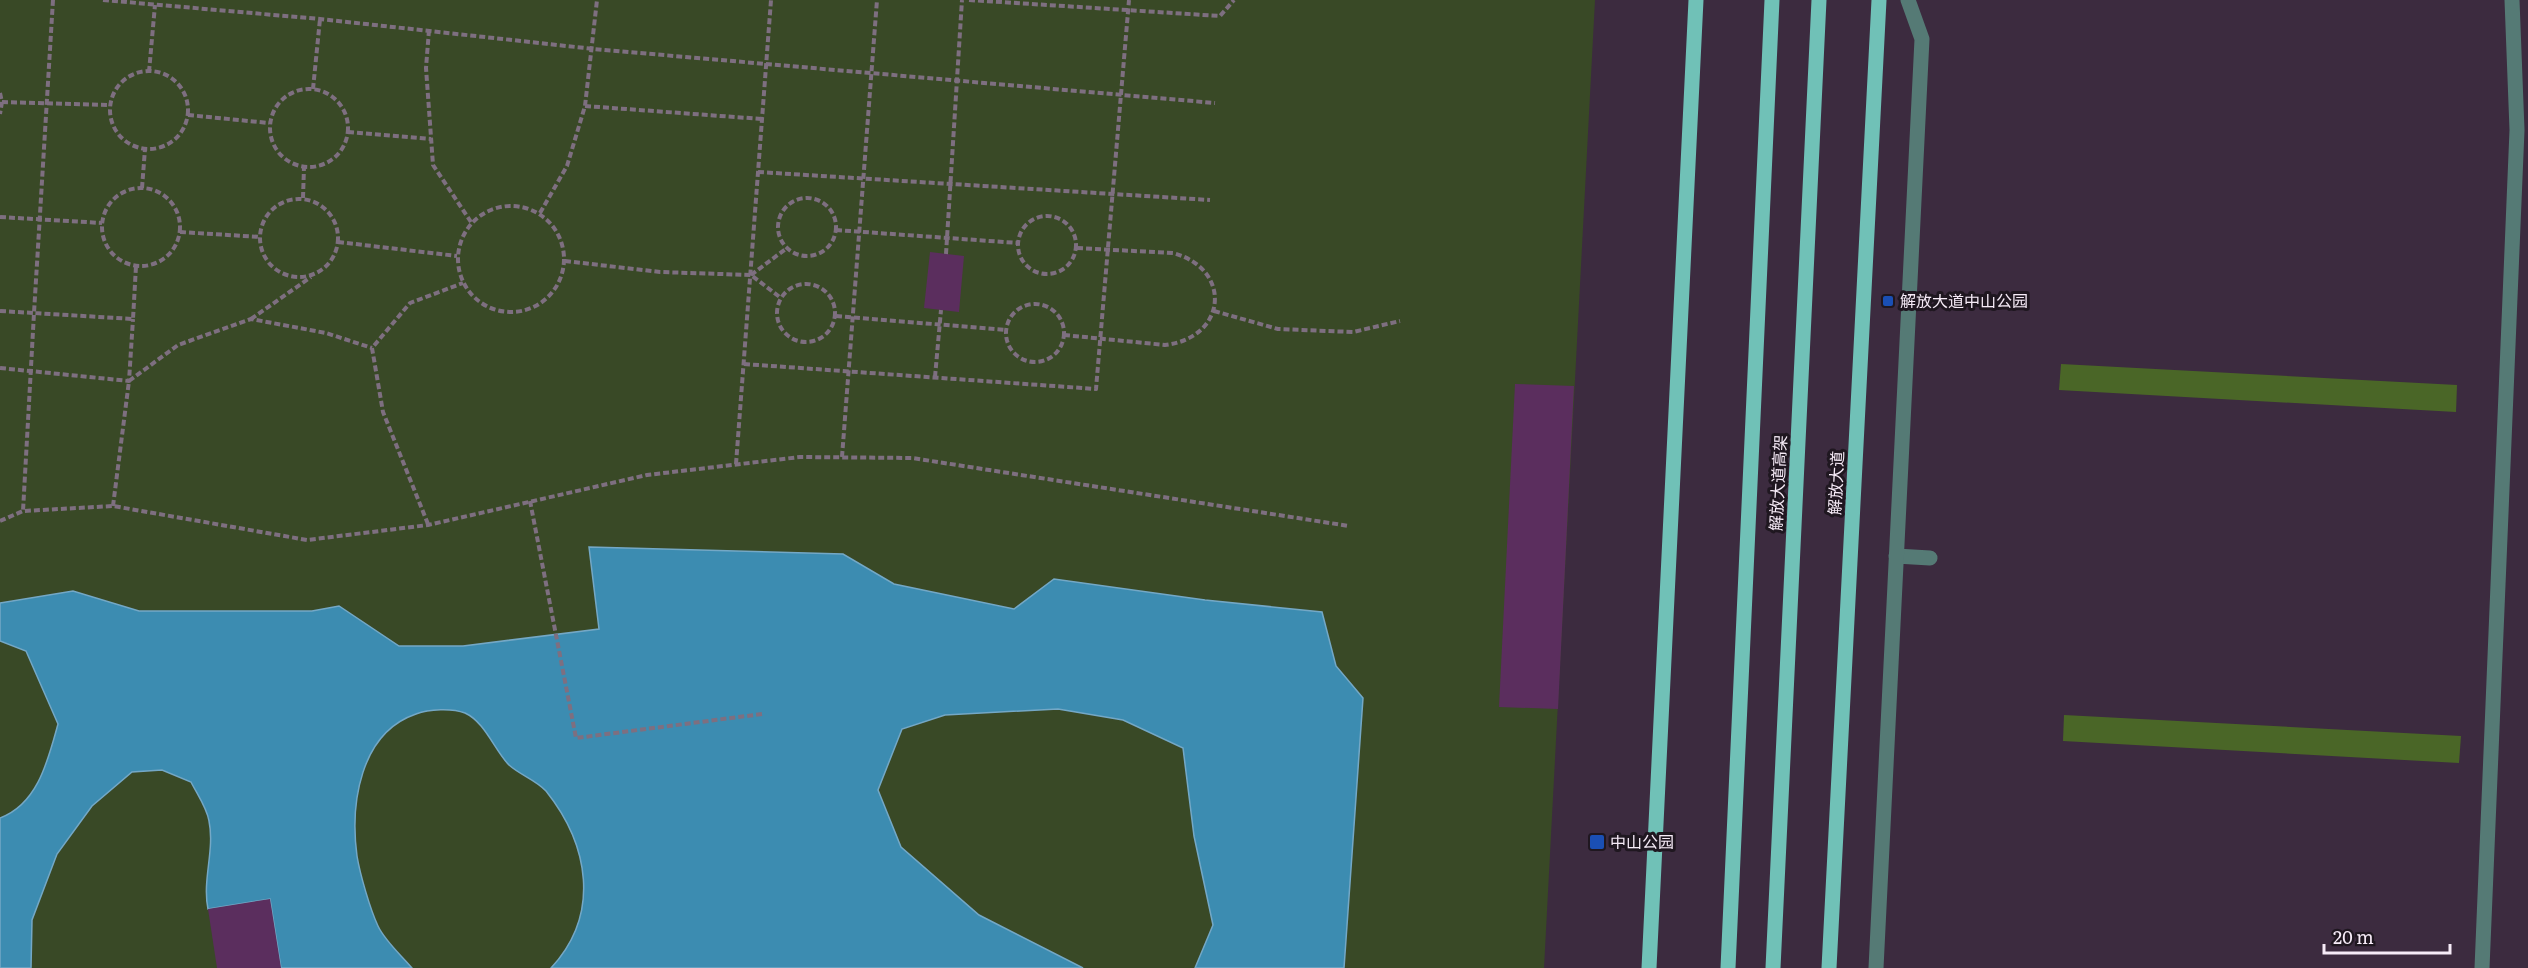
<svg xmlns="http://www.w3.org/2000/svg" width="2528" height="968" font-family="Literata,'Noto Sans SC',serif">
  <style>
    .green { fill: #394926 }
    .forest { fill: #4a6627 }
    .water { fill: #3c8cb1; stroke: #74a8c6; stroke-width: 1.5 }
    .building { fill: #5b2e5e }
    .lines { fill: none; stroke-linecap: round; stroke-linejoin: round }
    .path { stroke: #7e6f80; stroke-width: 4; stroke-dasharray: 6 3; stroke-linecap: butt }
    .minor { stroke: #557a75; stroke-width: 15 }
    .major { stroke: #70c1b7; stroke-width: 15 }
    .transit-dot { fill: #1a4fb4; stroke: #1f1720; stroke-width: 2 }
    .labels { text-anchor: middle; stroke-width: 6; stroke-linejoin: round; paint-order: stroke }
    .poi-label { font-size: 16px; fill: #f6ebf7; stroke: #1f1720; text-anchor: start }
    .street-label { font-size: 16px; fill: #f6ebf7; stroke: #1f1720 }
  </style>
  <rect width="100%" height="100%" fill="#3c2b3f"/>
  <path class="green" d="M 0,0 L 1595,0 L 1544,968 L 0,968 Z"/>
  <g class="forest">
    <path d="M 2061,364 L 2457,385 L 2456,412 L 2059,390 Z"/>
    <path d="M 2064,715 L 2461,736 L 2459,763 L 2063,741 Z"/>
  </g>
  <path class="water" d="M 589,547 L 843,554 L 894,584 L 1014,609 L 1054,579 L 1205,600 L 1322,612 L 1336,666 L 1363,698 L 1344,968 L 1195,968 L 1213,925 L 1194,836 L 1183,748 L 1123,720 L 1058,709 L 945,715 L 902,729 L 878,790 L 901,847 L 979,915 L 1083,968 L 551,968 C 601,914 589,845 546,791 C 536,780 520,775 509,765 C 495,751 485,722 465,713 C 452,708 429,709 416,714 C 360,733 350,804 357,856 C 360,874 370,909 378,926 C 385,941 401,955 412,968 L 281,968 L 270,899 L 208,909 C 202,880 215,850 209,821 C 207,808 197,794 191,782 L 162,770 L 132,772 L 92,806 L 57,854 L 32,920 L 31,968 L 0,968 L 0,818 C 38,804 48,760 58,724 L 26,651 L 0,641 L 0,603 L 73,591 L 139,611 L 312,611 L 339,606 L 399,646 L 463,646 L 599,629 Z"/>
  <g class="building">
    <path d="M 930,252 L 964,256 L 959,312 L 924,308 Z"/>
    <path d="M 1515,384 L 1574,386 L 1558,709 L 1499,707 Z"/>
    <path d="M 270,899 L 281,968 L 217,968 L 208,909 Z"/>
  </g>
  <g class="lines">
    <g class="path">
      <path d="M 53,0 L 34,313 L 133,319 L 136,266"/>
      <path d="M 103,0 L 320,19 L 594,49 L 1215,103"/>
      <path d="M 969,0 L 1220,16 L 1234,0"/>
      <path d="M 429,30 L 426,68 L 433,165 L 471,222"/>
      <circle cx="149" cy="110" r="39"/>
      <path d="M 149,72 L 155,5"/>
      <path d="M 313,89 L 320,19"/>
      <circle cx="309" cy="128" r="39"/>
      <path d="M 0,93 L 2,102 L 0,114"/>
      <path d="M 2,102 L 110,105"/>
      <path d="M 585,106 L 762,119"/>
      <path d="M 188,115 L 269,123"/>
      <path d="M 348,132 L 431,139"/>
      <path d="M 758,172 L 1210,200"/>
      <path d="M 142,188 L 145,149"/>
      <circle cx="141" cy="227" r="39"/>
      <circle cx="807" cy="227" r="29"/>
      <path d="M 303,198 L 304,167"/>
      <circle cx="299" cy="238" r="39"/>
      <circle cx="511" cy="259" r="53"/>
      <path d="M 540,213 L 567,166 L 585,106 L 597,0"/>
      <circle cx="1047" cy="245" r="29"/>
      <path d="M 0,217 L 102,223"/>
      <path d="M 836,230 L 1018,243"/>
      <path d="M 180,232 L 260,237"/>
      <path d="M 338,242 L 457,256"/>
      <path d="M 946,254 L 962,0"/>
      <path d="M 565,261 L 660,272 L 751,275 L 781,298"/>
      <path d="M 751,275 L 787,248"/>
      <circle cx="806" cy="313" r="29"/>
      <circle cx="1035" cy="333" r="29"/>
      <path d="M 0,311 L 34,313 L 23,511"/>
      <path d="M 1214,311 L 1278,329 L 1353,332 L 1400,321"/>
      <path d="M 836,316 L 1006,330"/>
      <path d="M 251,319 L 311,277"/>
      <path d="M 1064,335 L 1165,345 C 1227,338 1233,269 1173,253 L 1076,248"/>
      <path d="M 744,364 L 1096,389 L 1129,0"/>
      <path d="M 0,368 L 129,381 L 133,319"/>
      <path d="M 935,377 L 941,310"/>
      <path d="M 842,457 L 877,0"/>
      <path d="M 736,464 L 771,0"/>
      <path d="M 530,501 L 576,738 L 762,714"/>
      <path d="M 113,506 L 129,381 L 178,345 L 251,319 L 326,333 L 372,348"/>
      <path d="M 0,521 L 23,511 L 113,506 L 307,540 L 428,525 L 647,475 L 800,457 L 912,458 L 1349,526"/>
      <path d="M 428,524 L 383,412 L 372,348 L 410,303 L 463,283"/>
    </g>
    <g class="minor">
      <path d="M 1896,556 L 1930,558"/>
      <path d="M 1876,968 L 1922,39 L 1908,0"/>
      <path d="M 2482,968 L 2517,130 L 2512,0"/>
    </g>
    <g class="major">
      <path d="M 1649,968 L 1696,0"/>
      <path d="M 1728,968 L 1772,0"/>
      <path d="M 1773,968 L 1819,0"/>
      <path d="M 1829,968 L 1879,0"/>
    </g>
  </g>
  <g class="transit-dot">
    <rect x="1882" y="295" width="12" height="12" rx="3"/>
    <rect x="1589" y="834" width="16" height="16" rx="3"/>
  </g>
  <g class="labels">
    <g class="poi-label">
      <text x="1900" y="307">解放大道中山公园</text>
      <text x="1610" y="848">中山公园</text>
    </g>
    <g class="street-label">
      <text transform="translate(1778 483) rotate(-87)" y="6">解放大道高架</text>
      <text transform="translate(1836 483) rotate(-87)" y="6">解放大道</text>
    </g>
  </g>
  <path d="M2324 944v9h126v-9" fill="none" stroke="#f6ebf7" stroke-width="3"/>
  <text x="2333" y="944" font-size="18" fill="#f6ebf7" stroke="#1f1720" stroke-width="4.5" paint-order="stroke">20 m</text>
</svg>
